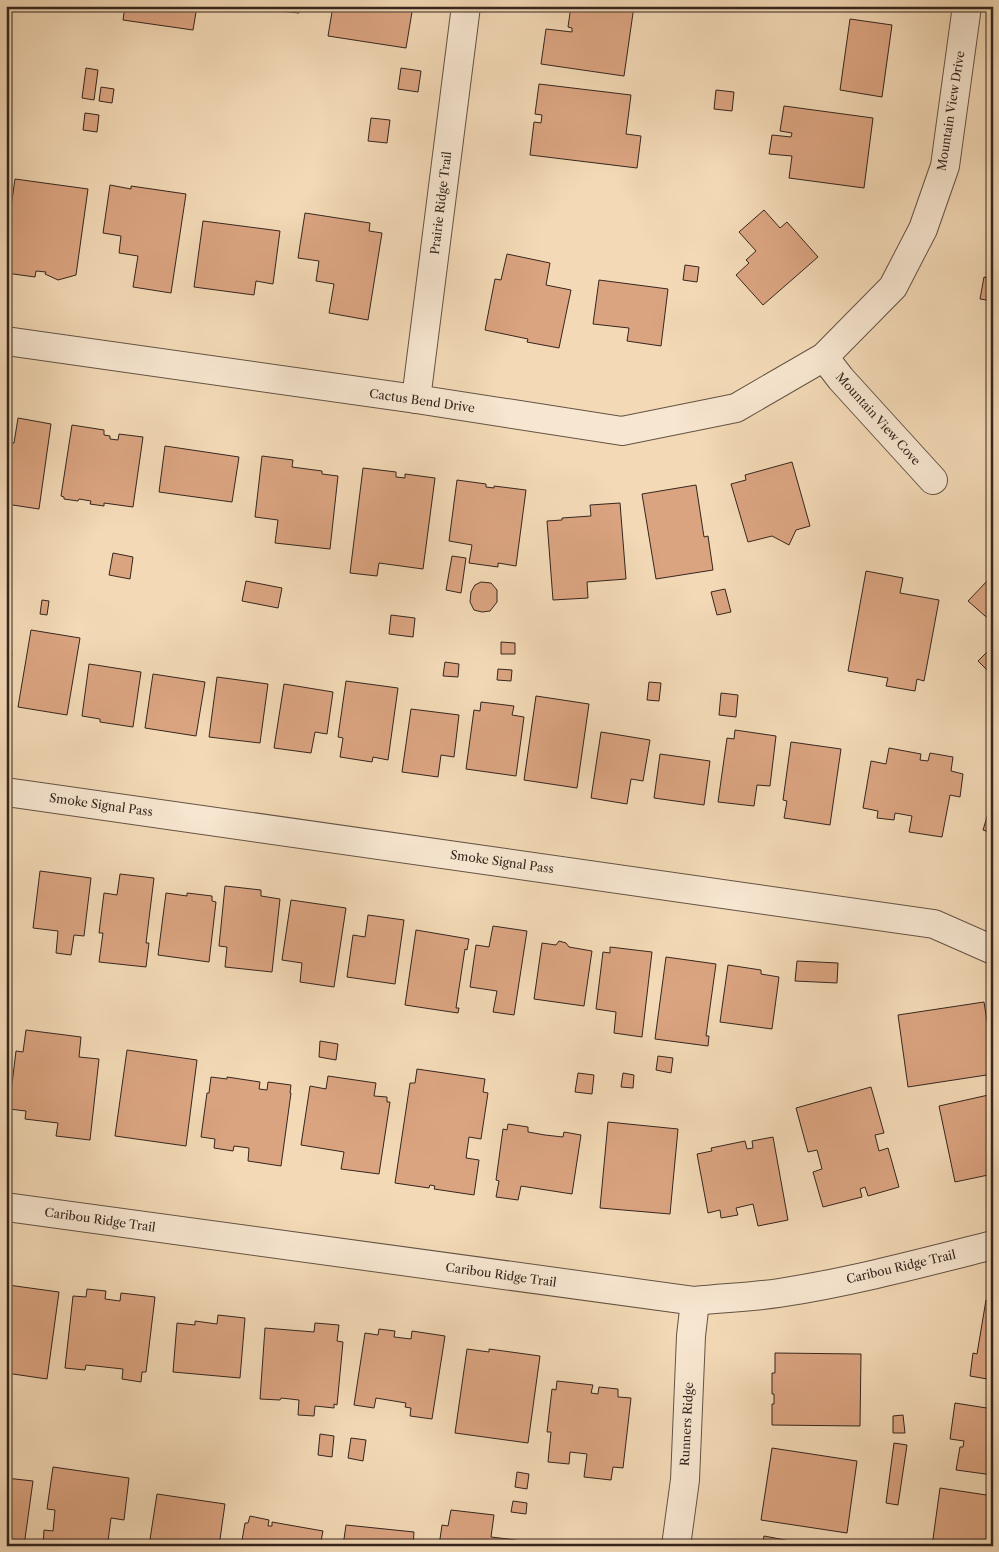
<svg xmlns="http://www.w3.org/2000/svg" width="999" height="1552" font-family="'Libre Caslon Text',serif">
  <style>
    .building { fill: #dba481; stroke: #35261e }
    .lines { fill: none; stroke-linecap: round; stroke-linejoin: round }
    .minor-casing { stroke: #645344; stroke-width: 30 }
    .minor { stroke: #f7e6d0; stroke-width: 28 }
    .labels { text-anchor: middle; stroke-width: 4; stroke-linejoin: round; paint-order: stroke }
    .street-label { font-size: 12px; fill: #35261e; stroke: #f7e6d0 }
  </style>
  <rect width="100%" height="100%" fill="#f3d9b6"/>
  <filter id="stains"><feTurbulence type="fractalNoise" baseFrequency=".004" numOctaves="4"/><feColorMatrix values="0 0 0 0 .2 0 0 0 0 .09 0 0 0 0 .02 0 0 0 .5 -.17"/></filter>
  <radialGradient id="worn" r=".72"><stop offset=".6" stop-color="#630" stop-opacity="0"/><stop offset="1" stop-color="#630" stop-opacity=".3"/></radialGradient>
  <g class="building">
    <path d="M 125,6 L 197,6 L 193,30 L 123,20 Z"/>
    <path d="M 230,6 L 300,6 L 299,13 Z"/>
    <path d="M 333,6 L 413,6 L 406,48 L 328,36 Z"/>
    <path d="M 571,6 L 634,6 L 624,76 L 541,64 L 546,29 L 572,32 L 572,28 L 568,27 Z"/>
    <path d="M 850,19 L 892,25 L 882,97 L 840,90 Z"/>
    <path d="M 86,68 L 98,70 L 94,100 L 82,98 Z"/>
    <path d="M 401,68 L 421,71 L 418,92 L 398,89 Z"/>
    <path d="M 539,84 L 631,95 L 626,134 L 641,136 L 637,168 L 530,155 L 534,122 L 541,123 L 542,115 L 535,114 Z"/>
    <path d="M 101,87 L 114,89 L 112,103 L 99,101 Z"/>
    <path d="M 716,90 L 734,92 L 732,111 L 714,109 Z"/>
    <path d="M 784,106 L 873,118 L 864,188 L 789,178 L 792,156 L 769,154 L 772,135 L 791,137 L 792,133 L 780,131 Z"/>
    <path d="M 85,113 L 99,115 L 97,132 L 83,130 Z"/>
    <path d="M 371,118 L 390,120 L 387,143 L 368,141 Z"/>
    <path d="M 15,179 L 88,189 L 76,275 L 58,280 L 45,274 L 46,272 L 36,271 L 35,277 L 6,273 L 6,242 Z"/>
    <path d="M 110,185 L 131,189 L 131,186 L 186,194 L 171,293 L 133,287 L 138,256 L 119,253 L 121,236 L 103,233 Z"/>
    <path d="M 764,210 L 780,228 L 787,222 L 818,257 L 763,305 L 736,275 L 749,263 L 746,260 L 756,251 L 739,232 Z"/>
    <path d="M 305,213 L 370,223 L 369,231 L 382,233 L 368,320 L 329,313 L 334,284 L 316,281 L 319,261 L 298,258 Z"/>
    <path d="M 203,221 L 280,231 L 273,284 L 256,281 L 254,295 L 194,287 Z"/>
    <path d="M 507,254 L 550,263 L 546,285 L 571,290 L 559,348 L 527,342 L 528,339 L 485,330 L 495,279 L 501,280 Z"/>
    <path d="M 685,265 L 699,267 L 697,282 L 683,280 Z"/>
    <path d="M 984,277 L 993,279 L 993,301 L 980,299 Z"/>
    <path d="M 599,280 L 668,289 L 661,346 L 627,341 L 629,328 L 593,324 Z"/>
    <path d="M 18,418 L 51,424 L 39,509 L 6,504 L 6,442 L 14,443 Z"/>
    <path d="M 72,425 L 104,430 L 104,435 L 110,436 L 110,439 L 118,440 L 119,434 L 143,437 L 133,507 L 104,503 L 104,506 L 90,504 L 91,501 L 79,499 L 78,501 L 64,499 L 64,497 L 61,496 Z"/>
    <path d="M 165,446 L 239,457 L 232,502 L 159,492 Z"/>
    <path d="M 262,456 L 293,460 L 292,467 L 322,471 L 322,474 L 338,476 L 330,549 L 275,543 L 278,520 L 255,517 Z"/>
    <path d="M 792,462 L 810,526 L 796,530 L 789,545 L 772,536 L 748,542 L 731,484 L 746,480 L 745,475 Z"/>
    <path d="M 363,468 L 396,472 L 396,477 L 405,478 L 405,474 L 435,478 L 423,569 L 379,563 L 377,576 L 350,573 Z"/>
    <path d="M 457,480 L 486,484 L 486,487 L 494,488 L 494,486 L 526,490 L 516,566 L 498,563 L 498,567 L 469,563 L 472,545 L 449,541 Z"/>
    <path d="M 696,485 L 704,537 L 708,536 L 713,570 L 656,579 L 642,494 Z"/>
    <path d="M 620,503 L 626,579 L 587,582 L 588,598 L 553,600 L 547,521 L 562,520 L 562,518 L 591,516 L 590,505 Z"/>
    <path d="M 113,553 L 133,557 L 130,579 L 109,575 Z"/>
    <path d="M 452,556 L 466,558 L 461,593 L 446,590 Z"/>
    <path d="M 866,571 L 903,578 L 900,593 L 939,600 L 924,681 L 917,679 L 915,691 L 886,686 L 888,678 L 848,671 Z"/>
    <path d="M 989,579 L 991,581 L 993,580 L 993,623 L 968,601 Z"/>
    <path d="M 246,581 L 282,588 L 278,608 L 242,601 Z"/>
    <path d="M 481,582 L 491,583 L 497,590 L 497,602 L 490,611 L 482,612 L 474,610 L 470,602 L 471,592 L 475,585 Z"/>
    <path d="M 725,589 L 731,612 L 717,615 L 711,592 Z"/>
    <path d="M 42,600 L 49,601 L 47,615 L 40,614 Z"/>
    <path d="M 391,615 L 415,618 L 413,637 L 389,634 Z"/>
    <path d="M 31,630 L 80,638 L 67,715 L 18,707 Z"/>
    <path d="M 501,642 L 515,643 L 515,654 L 501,654 Z"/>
    <path d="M 993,646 L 993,676 L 978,661 Z"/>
    <path d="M 6,651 L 12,652 L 7,705 L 6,705 Z"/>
    <path d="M 445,662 L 459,664 L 458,677 L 443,676 Z"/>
    <path d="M 89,664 L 141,672 L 133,727 L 100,722 L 100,719 L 82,716 Z"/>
    <path d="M 498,669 L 512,670 L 511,681 L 497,680 Z"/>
    <path d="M 153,674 L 205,682 L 196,736 L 145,728 Z"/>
    <path d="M 217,677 L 268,684 L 260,743 L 209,737 Z"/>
    <path d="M 346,681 L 398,688 L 388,760 L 373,757 L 372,762 L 340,757 L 343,738 L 338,737 Z"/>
    <path d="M 649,682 L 661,683 L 659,701 L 647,700 Z"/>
    <path d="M 284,684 L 333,692 L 327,734 L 315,732 L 311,753 L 274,748 Z"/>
    <path d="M 721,693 L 738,695 L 736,717 L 719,715 Z"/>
    <path d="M 536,696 L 589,704 L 577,788 L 524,780 Z"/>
    <path d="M 481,702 L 514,706 L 512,715 L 524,717 L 516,776 L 466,769 L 474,710 L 480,711 Z"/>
    <path d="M 411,709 L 459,715 L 454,757 L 441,755 L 438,777 L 402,772 Z"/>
    <path d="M 735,730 L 776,736 L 770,786 L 757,785 L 754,806 L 718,802 L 727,738 L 734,739 Z"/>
    <path d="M 601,732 L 650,740 L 643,781 L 631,779 L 627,804 L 591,798 Z"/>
    <path d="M 791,742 L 841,749 L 830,825 L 784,818 L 787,801 L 783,800 Z"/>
    <path d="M 889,748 L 921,754 L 920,760 L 928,761 L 930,753 L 953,757 L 951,771 L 963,774 L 960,797 L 950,795 L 942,837 L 909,832 L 912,816 L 895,813 L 894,820 L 877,818 L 878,811 L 863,808 L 871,761 L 886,764 Z"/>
    <path d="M 660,754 L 710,761 L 704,805 L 654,798 Z"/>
    <path d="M 993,797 L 993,833 L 983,830 Z"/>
    <path d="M 40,871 L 91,878 L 84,936 L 74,935 L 71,955 L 56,953 L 58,931 L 33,928 Z"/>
    <path d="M 120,874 L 154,878 L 146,943 L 149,943 L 146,967 L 99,962 L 103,933 L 99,933 L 104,893 L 117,895 Z"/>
    <path d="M 225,886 L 261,890 L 261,896 L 280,899 L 272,972 L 225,967 L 227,947 L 219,946 Z"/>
    <path d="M 166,893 L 187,896 L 187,893 L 212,896 L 212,901 L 216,902 L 209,962 L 158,955 Z"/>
    <path d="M 291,900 L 346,908 L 334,987 L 300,982 L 302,963 L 282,960 Z"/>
    <path d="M 368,915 L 404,920 L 395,984 L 347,977 L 353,935 L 365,937 Z"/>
    <path d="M 493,926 L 527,931 L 514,1015 L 493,1012 L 497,991 L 470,987 L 476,945 L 489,947 Z"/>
    <path d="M 416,930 L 469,939 L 467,950 L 465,949 L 456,1008 L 459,1008 L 458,1013 L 405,1005 Z"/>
    <path d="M 559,941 L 566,943 L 569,947 L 592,951 L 584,1006 L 534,999 L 542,943 L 556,945 Z"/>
    <path d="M 610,947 L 652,952 L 642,1037 L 614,1033 L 616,1012 L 596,1009 L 603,952 L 610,953 Z"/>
    <path d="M 666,957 L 716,964 L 706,1036 L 709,1036 L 708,1046 L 655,1039 Z"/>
    <path d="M 797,961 L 838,963 L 837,983 L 795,981 Z"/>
    <path d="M 728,965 L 761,970 L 761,974 L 779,977 L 772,1029 L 720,1022 Z"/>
    <path d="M 984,1002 L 993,1060 L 993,1074 L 908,1087 L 898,1015 Z"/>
    <path d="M 26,1030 L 81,1037 L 79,1057 L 99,1059 L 90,1140 L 56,1136 L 58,1123 L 25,1119 L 26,1111 L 9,1109 L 16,1051 L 23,1052 Z"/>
    <path d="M 320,1041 L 338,1044 L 336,1060 L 319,1057 Z"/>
    <path d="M 127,1050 L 197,1060 L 186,1146 L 115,1136 Z"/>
    <path d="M 658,1056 L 673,1058 L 671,1073 L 656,1070 Z"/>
    <path d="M 417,1069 L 485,1079 L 483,1092 L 488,1093 L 481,1139 L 469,1137 L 466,1158 L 479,1160 L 474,1195 L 434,1189 L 435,1186 L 430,1185 L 429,1188 L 395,1183 L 410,1083 L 415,1083 Z"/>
    <path d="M 578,1073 L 594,1075 L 592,1094 L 575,1092 Z"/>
    <path d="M 623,1073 L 634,1075 L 633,1088 L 621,1087 Z"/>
    <path d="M 328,1076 L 376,1083 L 374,1096 L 387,1097 L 387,1102 L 390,1102 L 379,1174 L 341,1169 L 344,1152 L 301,1145 L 310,1086 L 326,1089 Z"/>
    <path d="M 211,1077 L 227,1079 L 227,1077 L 260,1082 L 259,1089 L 267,1090 L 268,1082 L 291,1085 L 290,1093 L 291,1093 L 281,1166 L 248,1161 L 249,1148 L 234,1146 L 233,1151 L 214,1148 L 215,1139 L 201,1137 L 207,1093 L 209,1093 Z"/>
    <path d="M 871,1087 L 884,1133 L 875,1135 L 879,1151 L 888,1148 L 899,1187 L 868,1196 L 865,1187 L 860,1189 L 862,1197 L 823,1207 L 813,1172 L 822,1169 L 817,1150 L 808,1152 L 796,1108 Z"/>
    <path d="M 993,1094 L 993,1174 L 955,1182 L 939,1106 Z"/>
    <path d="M 608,1122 L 678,1129 L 670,1214 L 600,1208 Z"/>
    <path d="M 508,1124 L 528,1127 L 528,1132 L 545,1135 L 563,1137 L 564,1132 L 581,1135 L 572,1194 L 521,1186 L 518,1200 L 496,1197 L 499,1181 L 496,1180 L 503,1129 L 507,1130 Z"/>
    <path d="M 773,1137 L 788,1220 L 758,1226 L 753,1204 L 736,1208 L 738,1215 L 721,1218 L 720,1210 L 708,1213 L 697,1154 L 712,1151 L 711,1148 L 745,1141 L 747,1149 L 753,1148 L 752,1141 Z"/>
    <path d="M 8,1285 L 59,1292 L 47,1379 L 6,1373 L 6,1288 L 8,1288 Z"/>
    <path d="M 87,1289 L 106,1291 L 105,1299 L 120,1301 L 121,1293 L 155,1297 L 146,1372 L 142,1372 L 141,1382 L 122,1379 L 123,1369 L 86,1365 L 85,1370 L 65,1368 L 73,1296 L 86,1297 Z"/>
    <path d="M 986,1300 L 993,1301 L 993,1380 L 970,1376 L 973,1353 L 977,1354 Z"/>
    <path d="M 218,1315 L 245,1318 L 240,1378 L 173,1372 L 177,1323 L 195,1325 L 195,1321 L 217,1324 Z"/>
    <path d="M 315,1323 L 339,1325 L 337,1341 L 343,1342 L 337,1405 L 334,1404 L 334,1408 L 315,1406 L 314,1416 L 298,1415 L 299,1400 L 281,1398 L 280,1400 L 260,1399 L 265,1328 L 314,1332 Z"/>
    <path d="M 379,1329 L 395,1331 L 394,1337 L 411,1339 L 412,1331 L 445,1336 L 432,1419 L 410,1416 L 411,1408 L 405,1407 L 406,1403 L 376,1398 L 374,1408 L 354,1405 L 365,1333 L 378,1335 Z"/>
    <path d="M 467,1349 L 489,1352 L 489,1349 L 540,1356 L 528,1443 L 455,1433 Z"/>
    <path d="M 775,1353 L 861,1354 L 860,1426 L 772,1425 L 772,1404 L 774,1404 L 774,1394 L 772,1394 L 772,1373 L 775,1373 Z"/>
    <path d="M 557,1381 L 593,1385 L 591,1393 L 598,1394 L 599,1387 L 618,1389 L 618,1397 L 631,1398 L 623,1468 L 613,1467 L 611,1480 L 584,1477 L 587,1454 L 570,1452 L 569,1464 L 548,1462 L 551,1432 L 547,1432 L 552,1389 L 556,1390 Z"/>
    <path d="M 955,1403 L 993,1409 L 993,1475 L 956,1470 L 960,1447 L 963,1447 L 964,1441 L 950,1439 Z"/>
    <path d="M 903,1415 L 905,1433 L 893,1433 L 893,1416 Z"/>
    <path d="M 320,1434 L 334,1436 L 332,1457 L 318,1455 Z"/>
    <path d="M 351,1438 L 366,1440 L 363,1461 L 348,1458 Z"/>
    <path d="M 894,1443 L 907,1445 L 898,1505 L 886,1503 Z"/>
    <path d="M 772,1448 L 857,1461 L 847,1533 L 761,1520 Z"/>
    <path d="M 53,1467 L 129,1478 L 124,1520 L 111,1518 L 108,1541 L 122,1542 L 121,1546 L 43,1546 L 44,1530 L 53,1531 L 55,1510 L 47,1509 Z"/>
    <path d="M 517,1472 L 529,1474 L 527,1489 L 515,1487 Z"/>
    <path d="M 6,1478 L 33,1481 L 24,1546 L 6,1546 Z"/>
    <path d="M 940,1488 L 993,1496 L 993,1546 L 932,1546 Z"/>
    <path d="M 157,1494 L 225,1504 L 219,1546 L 149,1546 Z"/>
    <path d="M 513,1501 L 527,1503 L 526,1514 L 511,1512 Z"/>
    <path d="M 451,1510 L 494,1515 L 491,1537 L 516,1540 L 515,1546 L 439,1546 L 442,1525 L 448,1526 Z"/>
    <path d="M 250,1516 L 269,1520 L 268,1526 L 272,1526 L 272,1522 L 323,1531 L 320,1546 L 241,1546 L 245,1523 L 248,1523 Z"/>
    <path d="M 346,1525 L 414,1532 L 413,1546 L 343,1546 Z"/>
    <path d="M 764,1536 L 817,1546 L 762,1546 Z"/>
  </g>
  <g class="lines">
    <defs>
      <g id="minor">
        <path d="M 6,341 L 416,399 L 622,431 L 736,408 L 824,357 L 893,287 L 923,229 L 945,166 L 967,6"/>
        <path d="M 824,357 L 841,379 L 933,480"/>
        <path d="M 416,399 L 466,6"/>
        <path d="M 6,792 L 934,924 L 993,950"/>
        <path d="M 6,1207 L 695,1301 C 723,1298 751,1297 779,1293 C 851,1282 922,1263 993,1245"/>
        <path d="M 676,1546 L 685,1480 L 691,1336 L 695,1301"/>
      </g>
    </defs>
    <use href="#minor" class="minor-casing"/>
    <use href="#minor" class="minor"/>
  </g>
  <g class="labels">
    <g class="street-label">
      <text transform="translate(951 111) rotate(-81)" y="4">Mountain View Drive</text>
      <text transform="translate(441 203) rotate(-83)" y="4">Prairie Ridge Trail</text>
      <text transform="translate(422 401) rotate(8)" y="4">Cactus Bend Drive</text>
      <text transform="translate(878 419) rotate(48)" y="4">Mountain View Cove</text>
      <text transform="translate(101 805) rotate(8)" y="4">Smoke Signal Pass</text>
      <text transform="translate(502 862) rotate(8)" y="4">Smoke Signal Pass</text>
      <text transform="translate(100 1220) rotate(8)" y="4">Caribou Ridge Trail</text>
      <text transform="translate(901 1267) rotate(-13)" y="4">Caribou Ridge Trail</text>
      <text transform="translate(501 1275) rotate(8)" y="4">Caribou Ridge Trail</text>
      <text transform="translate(687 1424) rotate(-87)" y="4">Runners Ridge</text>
    </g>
  </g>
  <rect width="999" height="1552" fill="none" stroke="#f3d9b6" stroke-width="25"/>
  <rect x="8" y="8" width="984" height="1537" fill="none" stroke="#35261e" stroke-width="2.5"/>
  <rect x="12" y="12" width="974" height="1527" fill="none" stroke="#35261e"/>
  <rect width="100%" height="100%" filter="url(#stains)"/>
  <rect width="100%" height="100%" fill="url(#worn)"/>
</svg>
